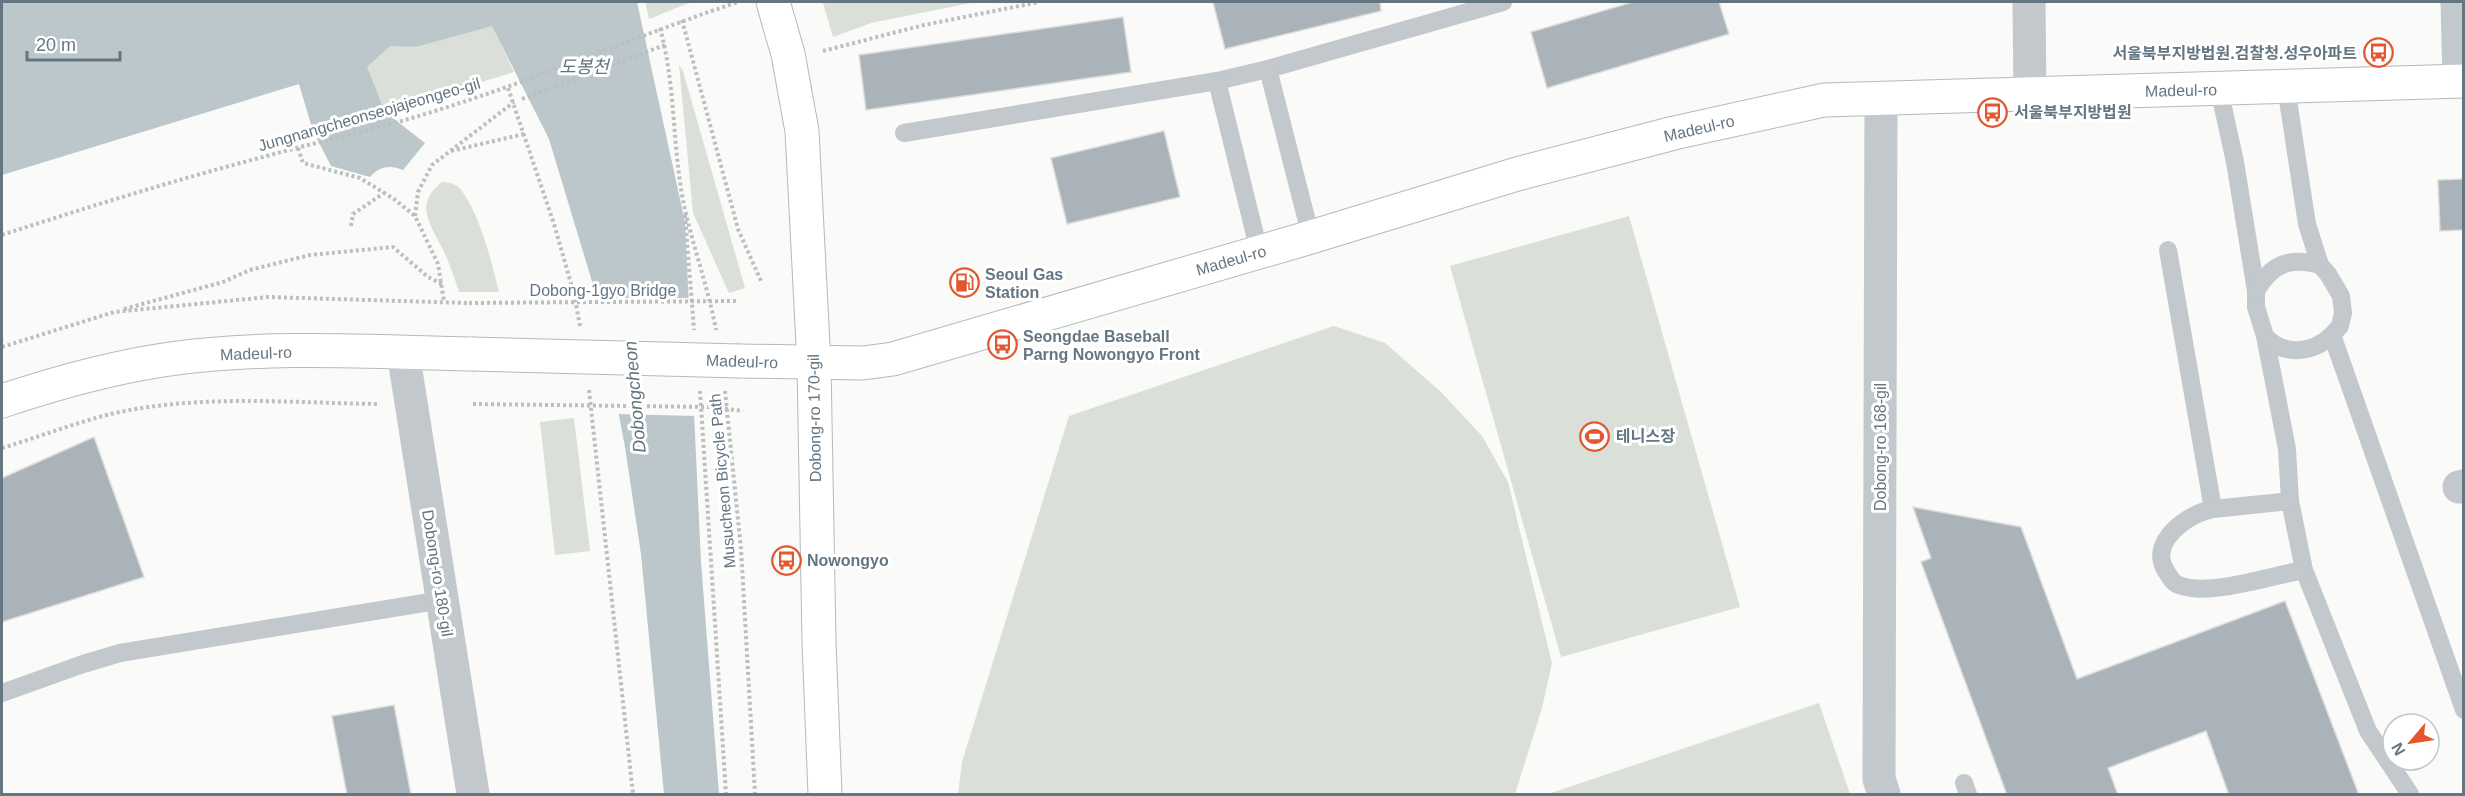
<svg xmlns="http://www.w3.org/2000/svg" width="2465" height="796" font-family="Arial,'Noto Sans KR',sans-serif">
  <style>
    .green { fill: #dadfd7 }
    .water { fill: #bbc7cb }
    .pier { fill: #fafaf8 }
    .building { fill: #aab3b9; stroke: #dcdcda; stroke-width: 1.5 }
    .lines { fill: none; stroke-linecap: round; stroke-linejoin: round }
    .secondary-casing { stroke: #b3babf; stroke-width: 35 }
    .path { stroke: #bbbfc2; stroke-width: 4; stroke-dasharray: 3 3; stroke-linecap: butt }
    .lane { stroke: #c3c8cc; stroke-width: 18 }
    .street { stroke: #c3c8cc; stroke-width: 33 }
    .secondary { stroke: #fff; stroke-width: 33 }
    .secondary-bridge-casing { stroke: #b3babf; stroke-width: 35; stroke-linecap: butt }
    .path-bridge { stroke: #bbbfc2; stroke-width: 4; stroke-dasharray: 3 3; stroke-linecap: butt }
    .secondary-bridge { stroke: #fff; stroke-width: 33 }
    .labels { text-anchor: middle; stroke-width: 6; stroke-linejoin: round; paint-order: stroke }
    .poi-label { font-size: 16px; font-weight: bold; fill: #657683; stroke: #fff; text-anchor: start }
    .street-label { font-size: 16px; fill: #657683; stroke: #fff }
    .water-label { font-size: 18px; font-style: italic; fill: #60757c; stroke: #fff }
  </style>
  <rect width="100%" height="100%" fill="#fafaf8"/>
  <g class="green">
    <path d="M 645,2 L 691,2 L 649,19 Z"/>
    <path d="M 829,2 L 976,2 L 871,23 L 833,37 L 823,3 Z"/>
    <path d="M 492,25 L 514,72 L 385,112 L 366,67 L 390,45 L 416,47 Z"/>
    <path d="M 679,65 L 683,71 L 745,288 L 729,293 L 693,213 Z"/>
    <path d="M 442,182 C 450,182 457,184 462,191 C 481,218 491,260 499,292 L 459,292 C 454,276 448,259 440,244 C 427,219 416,203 442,182 Z"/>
    <path d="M 1629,216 L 1740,607 L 1561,657 L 1450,266 Z"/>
    <path d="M 1334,326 L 1385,343 L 1441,392 L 1482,436 L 1508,482 L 1552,663 L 1542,708 L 1515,794 L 958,794 L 962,762 L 1069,416 Z"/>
    <path d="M 574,418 L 590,551 L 555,555 L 540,422 Z"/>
    <path d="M 1819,703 L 1850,794 L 1548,794 Z"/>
  </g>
  <path class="water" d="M 2,2 L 637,2 L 685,222 L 701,562 L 719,794 L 664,794 L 641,554 L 625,447 L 597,298 L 549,139 L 492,26 L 416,47 L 390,46 L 367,67 L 385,112 L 425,143 L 403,170 C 390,165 380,166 370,177 L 331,166 L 313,131 L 299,84 L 2,175 Z"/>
  <path class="pier" d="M 593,298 L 691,298 L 697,416 L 616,414 Z"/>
  <g class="building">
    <path d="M 1213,2 L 1380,2 L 1381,11 L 1225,49 Z"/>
    <path d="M 1633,2 L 1719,2 L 1729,34 L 1547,88 L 1531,32 Z"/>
    <path d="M 1123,17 L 1131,72 L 866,110 L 859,55 Z"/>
    <path d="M 1164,131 L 1180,197 L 1067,224 L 1051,158 Z"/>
    <path d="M 2463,179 L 2463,230 L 2440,231 L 2438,180 Z"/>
    <path d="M 94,437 L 144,577 L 2,622 L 2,478 Z"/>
    <path d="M 1913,507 L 2021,527 L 2077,679 L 2285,601 L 2359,795 L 2229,795 L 2206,731 L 2108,768 L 2118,795 L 2007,795 L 1921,562 L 1931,558 Z"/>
    <path d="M 394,705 L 411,795 L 347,795 L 332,716 Z"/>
  </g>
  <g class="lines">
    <defs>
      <g id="secondary">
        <path d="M 773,2 L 788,54 L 802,131 L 814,364 L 819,642 L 825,794"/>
        <path d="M 740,361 L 863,363 L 893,359 L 1311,237 L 1517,174 L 1674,133 L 1824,100 L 2464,81"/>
        <path d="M 2,401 C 56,383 113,367 170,359 C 269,345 372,352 472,354"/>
      </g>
    </defs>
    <use href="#secondary" class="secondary-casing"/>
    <g class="path">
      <path d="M 682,20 L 738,229 L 761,281"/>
      <path d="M 660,28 C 676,86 672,147 684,205 C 693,247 708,287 716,330"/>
      <path d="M 823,51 L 924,25 L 1039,2"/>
      <path d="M 508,88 L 554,224 L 574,294 L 580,326"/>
      <path d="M 522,99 L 665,45"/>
      <path d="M 298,148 L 303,163 L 360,178 L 394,199 L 415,216 L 438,264 L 444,301"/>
      <path d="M 451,151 L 524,134"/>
      <path d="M 685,215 L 694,330"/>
      <path d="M 415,216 L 418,192 L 432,165 L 514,102"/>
      <path d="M 351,226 L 353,214 L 384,193"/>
      <path d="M 2,235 C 88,207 175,180 263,157 C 320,141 378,129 435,111 C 538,79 636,36 738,2"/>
      <path d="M 124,309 L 223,282 L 250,270 L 310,255 L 393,247 L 428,277 L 442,284"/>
      <path d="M 2,347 L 114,312 L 268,297 L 469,303"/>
      <path d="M 589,390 L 633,794"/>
      <path d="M 700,391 L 726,794"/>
      <path d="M 725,391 L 741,549 L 755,794"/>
      <path d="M 2,448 C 39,437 77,422 115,413 C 202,394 292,403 380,404"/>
    </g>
    <g class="lane">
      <path d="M 1268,69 L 1503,2"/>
      <path d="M 1217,81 L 1268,69 L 1311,237"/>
      <path d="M 2286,87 L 2307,224 L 2320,265 L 2328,274 L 2341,296 L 2343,313 L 2340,326 L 2332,335 L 2464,710"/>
      <path d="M 2219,89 L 2235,162 L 2256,291 L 2256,307 L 2265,336 L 2287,449 L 2290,501 L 2304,570 L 2368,731 L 2410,794"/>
      <path d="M 904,133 L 1217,81 L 1259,251"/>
      <path d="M 2168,250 L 2213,509 L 2290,501"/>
      <path d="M 2256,291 C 2272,263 2290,257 2320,265"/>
      <path d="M 2265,336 C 2284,357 2313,353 2332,335"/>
      <path d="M 2213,509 C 2189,513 2147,542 2166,571 C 2171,579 2173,584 2182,586 C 2211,596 2273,575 2304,570"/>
      <path d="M 2,693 L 83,664 L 120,653 L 442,600"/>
      <path d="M 1964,783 L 1968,794"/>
    </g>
    <g class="street">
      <path d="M 2029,2 L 2030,94"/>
      <path d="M 2457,2 L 2459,81"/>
      <path d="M 1881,98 L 1879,779 L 1884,794"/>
      <path d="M 403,352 L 473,794"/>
      <path d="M 2459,487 L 2464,486"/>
    </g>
    <use href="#secondary" class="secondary"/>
    <defs>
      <path id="secondary-bridge" d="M 472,354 L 740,361"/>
    </defs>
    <use href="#secondary-bridge" class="secondary-bridge-casing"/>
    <g class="path-bridge">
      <path d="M 469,303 L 737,301"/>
      <path d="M 473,404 L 711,407 L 743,411"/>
    </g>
    <use href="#secondary-bridge" class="secondary-bridge"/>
  </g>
  <defs>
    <symbol id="bus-ring" viewBox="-11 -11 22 22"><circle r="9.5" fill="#fff" stroke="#e4572e" stroke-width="1.5"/><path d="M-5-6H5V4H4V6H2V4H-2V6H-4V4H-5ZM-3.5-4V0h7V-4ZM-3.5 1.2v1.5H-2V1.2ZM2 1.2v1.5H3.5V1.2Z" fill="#e4572e"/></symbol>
    <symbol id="fuel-ring" viewBox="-11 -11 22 22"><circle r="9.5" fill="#fff" stroke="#e4572e" stroke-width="1.5"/><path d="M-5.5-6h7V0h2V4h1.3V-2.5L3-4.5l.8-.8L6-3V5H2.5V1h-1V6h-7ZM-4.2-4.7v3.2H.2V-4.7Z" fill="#e4572e"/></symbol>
    <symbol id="stadium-ring" viewBox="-11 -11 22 22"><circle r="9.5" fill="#fff" stroke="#e4572e" stroke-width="1.5"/><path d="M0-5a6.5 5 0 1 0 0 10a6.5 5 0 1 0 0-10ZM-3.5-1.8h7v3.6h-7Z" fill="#e4572e"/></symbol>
  </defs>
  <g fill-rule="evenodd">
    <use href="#bus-ring" x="2362" y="36" width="33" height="33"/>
    <use href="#bus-ring" x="1976" y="96" width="33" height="33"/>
    <use href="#fuel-ring" x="948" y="266" width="33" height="33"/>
    <use href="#bus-ring" x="986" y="328" width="33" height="33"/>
    <use href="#stadium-ring" x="1578" y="420" width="33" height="33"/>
    <use href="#bus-ring" x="770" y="544" width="33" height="33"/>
  </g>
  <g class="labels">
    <g class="poi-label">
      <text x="2357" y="59" text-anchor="end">서울북부지방법원.검찰청.성우아파트</text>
      <text x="2014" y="118">서울북부지방법원</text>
      <text x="985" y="280">Seoul Gas<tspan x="985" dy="18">Station</tspan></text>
      <text x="1023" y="342">Seongdae Baseball<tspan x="1023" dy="18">Parng Nowongyo Front</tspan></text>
      <text x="1616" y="442">테니스장</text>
      <text x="807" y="566">Nowongyo</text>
    </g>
    <g class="street-label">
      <text transform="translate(2181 90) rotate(-1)" y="6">Madeul-ro</text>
      <text transform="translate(369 114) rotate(-16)" y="6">Jungnangcheonseojajeongeo-gil</text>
      <text transform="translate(1699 128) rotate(-13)" y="6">Madeul-ro</text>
      <text transform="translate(1231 260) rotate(-16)" y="6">Madeul-ro</text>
      <text x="603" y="296">Dobong-1gyo Bridge</text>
      <text transform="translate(256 353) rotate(-2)" y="6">Madeul-ro</text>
      <text transform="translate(742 361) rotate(2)" y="6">Madeul-ro</text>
      <text transform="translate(814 418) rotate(-91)" y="6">Dobong-ro 170-gil</text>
      <text transform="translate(1880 447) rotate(-90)" y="6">Dobong-ro 168-gil</text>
      <text transform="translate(722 481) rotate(-95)" y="6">Musucheon Bicycle Path</text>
      <text transform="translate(438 573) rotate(81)" y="6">Dobong-ro 180-gil</text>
    </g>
    <g class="water-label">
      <text x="584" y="73">도봉천</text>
      <text transform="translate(635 397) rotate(-95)" y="6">Dobongcheon</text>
    </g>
  </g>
  <rect width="2465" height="796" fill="none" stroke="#657683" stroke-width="6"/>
  <g transform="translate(2411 742) rotate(241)"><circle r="28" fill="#ffffff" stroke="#c1c8cd" stroke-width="1.5"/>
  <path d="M0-4.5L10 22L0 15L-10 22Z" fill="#e4572e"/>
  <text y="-9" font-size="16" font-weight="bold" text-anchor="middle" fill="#657683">N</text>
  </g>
  <path d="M27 51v9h93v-9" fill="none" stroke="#657683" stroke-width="3"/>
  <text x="36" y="51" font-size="18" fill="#657683" stroke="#ffffff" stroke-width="4.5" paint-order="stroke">20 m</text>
</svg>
